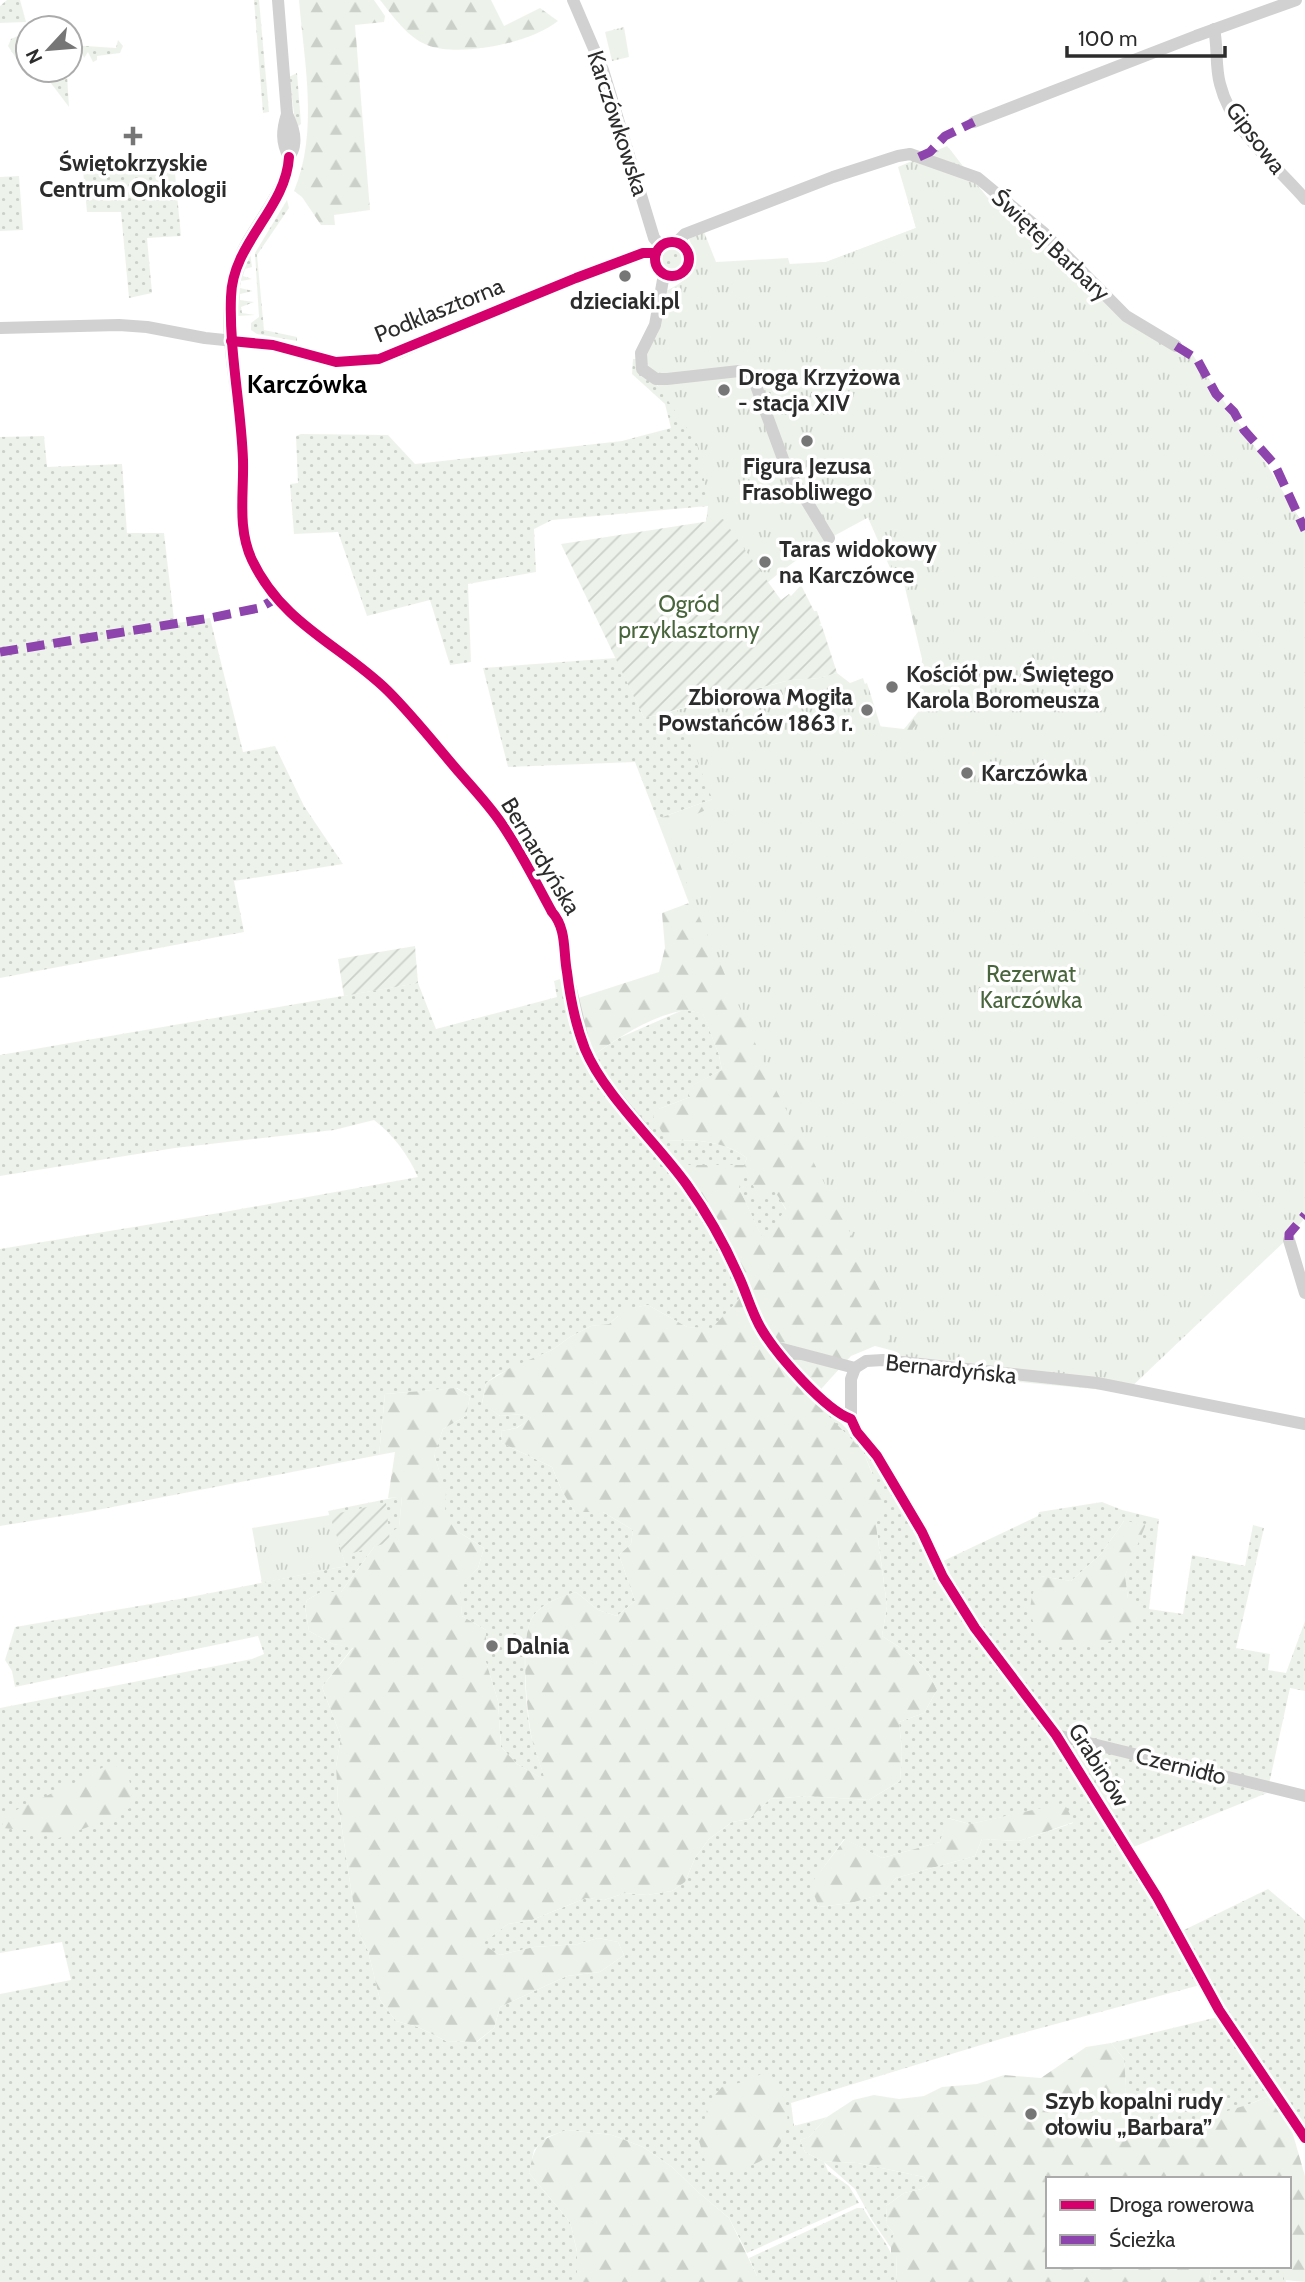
<svg xmlns="http://www.w3.org/2000/svg" width="1305" height="2282" font-family="Cabin,sans-serif">
  <style>
    .grass { fill: url(#grass-dots); fill-rule: evenodd }
    .forest { fill: url(#forest-firs); fill-rule: evenodd }
    .park { fill: url(#park-tufts) }
    .garden { fill: url(#garden-furrows) }
    .lines { fill: none; stroke-linecap: round; stroke-linejoin: round }
    .minor { stroke: #d1d1d1; stroke-width: 12 }
    .quiet { stroke: #8e44ad; stroke-width: 9; stroke-dasharray: 18 9; stroke-linecap: butt }
    .cycleway-casing { stroke: #fff; stroke-width: 15 }
    .cycleway { stroke: #d6006c; stroke-width: 10 }
    .poi-dot { fill: #767676; stroke: #fff; stroke-width: 2.5 }
    .labels { text-anchor: middle; stroke-width: 7; stroke-linejoin: round; paint-order: stroke }
    .street-label { font-size: 23px; fill: #2c2c2c; stroke: #fff }
    .poi-label { font-size: 23px; font-weight: bold; fill: #2c2c2c; stroke: #fff; text-anchor: start }
    .park-label { font-size: 23px; fill: #48653c; stroke: #fff }
    .quarter-label { font-size: 26px; font-weight: bold; fill: #000; stroke: #fff }
  </style>
  <defs>
    <pattern id="grass-dots" width="8" height="8" patternUnits="userSpaceOnUse" patternTransform="scale(1.75)"><rect width="8" height="8" fill="#edf3ea"/><path d="M2 2h.1M6 6h.1" fill="none" stroke="#cbd0c9" stroke-width="1.8" stroke-linecap="round"/></pattern>
    <pattern id="forest-firs" width="22" height="20" patternUnits="userSpaceOnUse" patternTransform="scale(1.75)"><rect width="22" height="20" fill="#edf3ea"/><path d="M5 1l3.5 6h-7zM16 11l3.5 6h-7z" fill="#cbd0c9"/></pattern>
    <pattern id="park-tufts" width="24" height="20" patternUnits="userSpaceOnUse" patternTransform="scale(1.75)"><rect width="24" height="20" fill="#edf3ea"/><path d="M3 7l-1-3M5 7V3M7 7l1-3M15 17l-1-3M17 17v-4M19 17l1-3" fill="none" stroke="#cbd0c9"/></pattern>
    <pattern id="garden-furrows" width="10" height="10" patternUnits="userSpaceOnUse" patternTransform="scale(1.75)"><rect width="10" height="10" fill="#edf3ea"/><path d="M-1 1l2-2M0 10L10 0M9 11l2-2" fill="none" stroke="#cbd0c9"/></pattern>
  </defs>
  <rect width="100%" height="100%" fill="#fff"/>
  <g class="grass">
    <path d="M 7,0 L 20,0 L 26,22 L 0,23 L 0,6 Z"/>
    <path d="M 254,0 L 259,0 L 269,112 L 263,113 Z"/>
    <path d="M 20,35 L 28,35 L 28,55 L 23,63 L 18,61 L 8,46 L 11,39 Z"/>
    <path d="M 118,40 L 123,46 L 120,53 L 97,56 L 97,60 L 93,62 L 88,52 L 84,58 L 82,52 L 78,56 L 70,56 L 70,45 L 116,48 Z"/>
    <path d="M 297,73 L 301,124 L 296,128 L 289,77 Z"/>
    <path d="M 44,74 L 67,75 L 69,107 Z"/>
    <path d="M 174,163 L 181,236 L 147,238 L 152,293 L 129,298 L 121,212 L 87,212 L 83,171 Z"/>
    <path d="M 19,176 L 23,230 L 0,231 L 0,177 Z"/>
    <path d="M 287,200 L 289,208 L 257,255 L 264,330 L 297,337 L 297,341 L 257,334 L 251,330 L 251,323 L 259,317 L 255,253 Z"/>
    <circle cx="672" cy="259" r="11"/>
    <path d="M 250,253 L 252,267 L 245,269 L 243,276 L 252,279 L 241,281 L 240,288 L 253,291 L 240,294 L 240,300 L 254,302 L 241,307 L 242,313 L 255,315 L 237,316 L 241,277 Z"/>
    <path d="M 633,359 L 636,359 L 653,381 L 816,546 L 783,570 L 723,520 L 706,522 L 708,506 L 552,520 L 534,529 L 536,572 L 468,584 L 471,662 L 450,665 L 430,600 L 367,616 L 338,532 L 294,534 L 290,484 L 298,483 L 296,436 L 301,434 L 388,435 L 415,464 L 622,441 L 671,428 L 665,404 L 632,374 Z"/>
    <path d="M 44,436 L 47,467 L 122,464 L 127,533 L 164,533 L 174,620 L 171,624 L 210,618 L 243,752 L 275,746 L 304,806 L 343,864 L 234,881 L 244,932 L 0,978 L 0,437 Z"/>
    <path d="M 616,658 L 644,718 L 677,710 L 688,719 L 741,789 L 657,819 L 635,762 L 508,767 L 483,668 Z"/>
    <path d="M 560,979 C 572,1009 576,1041 592,1069 L 690,1200 L 732,1268 L 744,1296 L 740,1298 L 717,1324 L 757,1379 L 828,1381 L 818,1392 L 749,1389 L 700,1328 L 687,1327 L 648,1305 L 634,1308 L 687,1382 L 718,1378 L 726,1391 L 709,1409 L 732,1445 L 873,1475 L 863,1451 L 811,1399 L 815,1396 L 873,1456 L 917,1532 L 938,1577 L 973,1631 L 1058,1743 L 1158,1907 L 1200,1985 L 1004,2038 L 791,2103 L 794,2126 L 827,2117 L 809,2137 L 800,2140 L 805,2152 L 822,2161 L 858,2163 L 924,2177 L 929,2184 L 922,2189 L 904,2193 L 886,2206 L 887,2225 L 894,2234 L 891,2248 L 872,2220 L 855,2189 L 824,2162 L 828,2171 L 849,2186 L 859,2203 L 747,2253 L 729,2218 L 698,2192 L 672,2167 L 643,2147 L 612,2135 L 567,2130 L 547,2137 L 534,2150 L 529,2173 L 570,2222 L 577,2252 L 577,2282 L 0,2282 L 0,1994 L 71,1980 L 62,1942 L 0,1953 L 0,1708 L 252,1659 L 264,1654 L 258,1636 L 15,1687 L 12,1671 L 5,1660 L 15,1627 L 180,1599 L 346,1566 L 328,1511 L 402,1496 L 399,1528 L 380,1539 L 341,1592 L 321,1592 L 307,1600 L 305,1607 L 309,1631 L 333,1644 L 353,1647 L 322,1687 L 341,1737 L 336,1767 L 338,1802 L 352,1896 L 361,1937 L 368,1951 L 380,2000 L 396,2021 L 418,2027 L 446,2041 L 477,2042 L 494,2028 L 500,2007 L 567,1976 L 600,1972 L 624,1955 L 618,1942 L 598,1938 L 578,1944 L 534,1947 L 500,1955 L 481,1944 L 508,1924 L 532,1920 L 586,1898 L 604,1900 L 625,1893 L 647,1895 L 672,1891 L 685,1882 L 695,1858 L 709,1839 L 732,1822 L 749,1819 L 770,1799 L 807,1796 L 869,1800 L 900,1781 L 902,1752 L 899,1722 L 924,1713 L 937,1690 C 925,1662 907,1652 882,1636 L 887,1606 L 876,1524 L 882,1501 L 879,1492 L 801,1480 L 723,1462 L 698,1424 L 654,1431 L 646,1394 L 659,1376 L 618,1316 L 609,1324 L 591,1326 L 570,1337 L 552,1350 L 497,1375 L 486,1383 L 482,1403 L 500,1416 L 523,1414 L 532,1418 L 516,1428 L 501,1431 L 502,1443 L 552,1467 L 562,1491 L 575,1512 L 603,1512 L 633,1530 L 631,1544 L 619,1555 L 635,1601 L 617,1616 L 598,1610 L 576,1592 C 560,1597 538,1605 531,1620 C 520,1642 526,1715 532,1739 C 536,1753 541,1767 546,1781 L 517,1764 L 501,1747 L 498,1701 L 486,1662 L 486,1630 L 462,1616 L 459,1586 L 478,1568 L 484,1548 L 457,1531 L 444,1515 L 445,1490 L 434,1454 L 443,1429 L 466,1416 L 470,1396 L 457,1388 L 385,1394 L 379,1455 L 87,1512 L 0,1526 L 0,1249 L 219,1213 L 418,1177 C 407,1153 394,1136 374,1120 L 334,1130 L 175,1148 L 0,1176 L 0,1055 L 418,983 L 436,1029 L 557,997 L 554,981 ZM 1064,1804 L 1073,1823 L 1019,1841 L 982,1839 L 975,1856 L 896,1878 L 881,1894 L 851,1903 L 819,1907 L 811,1885 L 844,1839 L 882,1858 L 940,1842 L 948,1818 L 970,1824 Z"/>
    <path d="M 683,1010 L 703,1013 L 719,1055 L 722,1070 L 688,1088 L 690,1097 L 659,1109 L 667,1141 C 694,1139 724,1141 747,1158 L 744,1165 L 758,1195 L 774,1189 L 786,1210 L 763,1240 L 739,1188 L 674,1167 L 592,1056 L 619,1038 Z"/>
    <path d="M 1102,1502 L 1122,1510 L 1159,1519 L 1149,1609 L 1183,1614 L 1192,1555 L 1245,1566 L 1253,1525 L 1264,1528 L 1236,1648 L 1270,1654 L 1268,1670 L 1286,1673 L 1305,1621 L 1305,1691 L 1290,1688 L 1269,1784 L 1059,1732 L 1001,1655 L 939,1563 L 1038,1516 L 1039,1512 ZM 1124,1521 L 1133,1552 L 1125,1576 L 1128,1598 L 1039,1576 L 1071,1581 L 1101,1554 Z"/>
    <path d="M 1067,1742 L 1267,1793 L 1131,1848 Z"/>
    <path d="M 1268,1889 L 1305,1920 L 1305,2132 L 1227,2017 L 1180,1932 Z"/>
    <path d="M 1218,2017 L 1272,2095 L 1232,2111 L 1142,2138 L 1125,2107 L 1126,2086 L 1124,2059 L 1111,2043 Z"/>
    <path d="M 857,2208 L 863,2208 C 869,2219 889,2246 891,2254 L 897,2255 L 896,2282 L 757,2282 L 757,2276 L 749,2258 Z"/>
    <path d="M 1212,2266 L 1284,2266 L 1286,2282 L 1213,2282 L 1209,2279 Z"/>
  </g>
  <g class="forest">
    <path d="M 299,0 L 374,0 L 385,16 L 384,22 L 355,25 L 370,210 L 334,215 L 335,225 L 321,225 L 302,197 L 294,191 C 319,132 304,62 299,0 Z"/>
    <path d="M 380,0 L 491,0 L 504,26 L 540,8 L 558,21 C 531,43 460,58 427,45 C 407,37 393,16 380,0 Z"/>
    <path d="M 947,146 L 987,197 L 1039,234 L 1121,313 L 1188,348 L 1305,527 L 1305,1211 L 897,1356 L 894,1351 L 875,1346 L 851,1356 L 812,1399 L 863,1451 L 883,1501 L 876,1525 L 887,1606 L 882,1636 C 907,1652 925,1662 937,1690 L 924,1713 L 899,1722 L 902,1752 L 900,1781 L 869,1800 L 807,1796 L 770,1799 L 749,1819 L 732,1822 L 709,1839 L 695,1858 L 685,1882 L 672,1891 L 647,1895 L 625,1893 L 604,1900 L 586,1898 L 532,1920 L 508,1924 L 482,1944 L 500,1955 L 534,1947 L 578,1944 L 598,1938 L 618,1942 L 624,1955 L 600,1972 L 567,1976 L 500,2007 L 494,2028 L 476,2042 L 446,2041 L 418,2027 L 396,2021 L 380,2000 L 368,1951 L 361,1937 L 352,1896 L 338,1802 L 336,1767 L 341,1737 L 322,1687 L 353,1648 L 333,1644 L 309,1631 L 305,1607 L 307,1600 L 321,1592 L 341,1592 L 380,1539 L 399,1527 L 402,1497 L 388,1498 L 395,1452 L 379,1455 L 385,1394 L 456,1388 L 470,1396 L 466,1416 L 443,1429 L 434,1455 L 446,1490 L 445,1515 L 457,1531 L 484,1548 L 478,1568 L 460,1586 L 462,1616 L 486,1630 L 486,1662 L 498,1701 L 501,1747 L 517,1764 L 545,1780 C 541,1766 535,1752 532,1739 C 527,1714 520,1641 531,1620 C 539,1604 560,1597 576,1592 L 598,1610 L 617,1616 L 635,1601 L 619,1555 L 631,1544 L 633,1530 L 603,1512 L 575,1512 L 562,1491 L 552,1467 L 502,1443 L 501,1431 L 517,1428 L 531,1418 L 523,1414 L 500,1416 L 482,1404 L 486,1383 L 510,1368 L 552,1350 L 570,1337 L 591,1326 L 609,1324 L 626,1309 L 648,1305 L 687,1327 L 712,1328 L 740,1298 L 744,1296 L 679,1165 L 744,1165 L 747,1158 C 724,1141 694,1139 667,1141 L 653,1116 L 659,1109 L 690,1097 L 687,1088 L 722,1070 L 719,1055 L 703,1014 C 696,1012 688,1010 681,1011 C 649,1017 618,1038 592,1056 L 575,999 L 659,972 L 665,948 L 662,913 L 689,903 L 657,819 L 741,789 L 687,719 L 677,710 L 790,680 L 819,678 L 837,673 L 850,683 L 863,678 L 878,726 L 904,729 L 918,712 L 922,659 L 902,575 L 894,577 L 865,511 L 658,333 L 667,291 L 675,287 L 770,265 L 826,262 L 916,228 L 898,167 ZM 744,1166 L 758,1196 L 774,1190 L 786,1209 L 763,1239 L 739,1188 Z"/>
    <path d="M 1124,1521 L 1146,1524 L 1125,1576 L 1128,1598 L 1142,1614 C 1138,1620 1134,1629 1129,1633 C 1112,1647 1066,1647 1045,1646 C 1028,1615 1026,1609 1039,1576 L 1071,1581 L 1101,1554 Z"/>
    <path d="M 111,1763 C 133,1774 131,1785 132,1807 L 104,1821 L 56,1839 L 35,1831 L 3,1828 L 1,1817 L 74,1783 Z"/>
    <path d="M 1064,1803 L 1074,1822 L 1019,1841 L 982,1839 L 975,1856 L 896,1878 L 882,1894 L 851,1903 L 819,1907 L 810,1885 L 845,1839 L 882,1858 L 940,1842 L 947,1818 L 970,1824 Z"/>
    <path d="M 1111,2043 L 1124,2059 L 1126,2086 L 1125,2107 L 1142,2137 L 1250,2104 L 1272,2095 L 1278,2086 L 1287,2093 L 1294,2111 L 1292,2131 L 1305,2176 L 1305,2282 L 1284,2280 L 1284,2266 L 1289,2266 L 1289,2179 L 1048,2179 L 1048,2266 L 1212,2266 L 1209,2279 L 1213,2282 L 896,2282 L 897,2256 L 891,2255 L 891,2241 L 894,2234 L 887,2225 L 886,2206 L 904,2193 L 922,2189 L 929,2184 L 924,2177 L 858,2163 L 822,2161 L 805,2152 L 800,2140 L 809,2137 L 827,2117 L 853,2100 L 874,2095 L 899,2099 L 924,2096 L 942,2087 L 977,2084 L 1004,2075 L 1041,2078 L 1086,2047 Z"/>
    <path d="M 769,2070 C 775,2082 785,2097 787,2110 C 791,2141 770,2162 741,2168 C 731,2170 719,2170 708,2171 L 699,2141 L 709,2102 L 722,2087 L 747,2081 Z"/>
    <path d="M 567,2130 L 612,2135 L 643,2147 L 672,2167 L 698,2192 L 729,2218 L 757,2276 L 757,2282 L 577,2282 L 577,2251 L 570,2222 L 529,2173 C 535,2144 538,2140 567,2130 Z"/>
  </g>
  <g class="park">
    <path d="M 624,27 L 629,57 L 612,61 L 605,32 Z"/>
    <path d="M 949,148 L 991,203 L 1019,211 L 1126,319 L 1192,354 L 1265,462 L 1305,528 L 1305,1218 L 1285,1241 L 1126,1392 L 902,1371 L 883,1321 L 884,1298 L 776,1090 L 695,907 L 667,827 L 715,806 L 677,710 L 751,691 L 835,678 L 854,688 L 867,683 L 882,731 L 908,742 L 908,734 L 922,718 L 926,665 L 907,581 L 899,583 L 869,517 L 806,551 L 767,583 L 723,520 L 706,522 L 709,506 L 697,443 L 647,370 L 647,350 L 658,333 L 667,291 C 692,277 702,267 689,239 L 704,232 L 716,262 L 788,258 L 790,265 L 826,262 L 916,228 L 899,168 Z"/>
    <path d="M 330,1515 L 346,1566 L 262,1583 L 252,1528 Z"/>
  </g>
  <g class="garden">
    <path d="M 723,519 L 781,600 L 789,594 L 791,596 L 801,585 L 814,611 L 817,611 L 821,624 L 819,625 L 822,626 L 837,673 L 819,678 L 790,680 L 644,718 L 561,544 Z"/>
    <path d="M 415,946 L 418,983 L 344,996 L 338,959 Z"/>
    <path d="M 386,1503 L 390,1542 L 343,1556 L 330,1515 Z"/>
  </g>
  <g class="lines">
    <g class="minor">
      <path d="M 278,0 L 287,114 C 291,123 296,134 294,145 C 294,150 290,154 289,159 C 282,202 248,229 236,268 C 218,323 242,403 243,462 C 244,488 238,515 245,541 C 265,616 344,645 392,696 C 417,721 439,749 462,776 C 474,790 488,805 499,820 C 520,849 535,881 552,912 L 558,920 L 563,933 L 567,973 L 586,1052 L 605,1083 L 669,1160 L 698,1201 L 731,1259 L 761,1330 L 775,1347 L 855,1368 L 866,1361 L 883,1360 L 1097,1383 L 1305,1424"/>
      <path d="M 573,0 L 603,70 L 654,238 L 661,246"/>
      <path d="M 1214,29 C 1218,47 1215,66 1220,84 C 1231,129 1275,165 1305,199"/>
      <path d="M 287,114 C 282,130 281,142 289,157"/>
      <path d="M 974,122 L 1196,36 L 1296,0"/>
      <path d="M 661,246 L 667,242 L 677,242 L 685,234 L 833,177 L 898,156 L 910,154 L 978,178 L 1043,232 L 1126,316 L 1176,346"/>
      <path d="M 658,249 L 655,259 C 664,297 711,260 677,242"/>
      <path d="M 664,274 L 655,325 L 641,353 L 642,369 L 656,379 L 667,379 L 739,371 L 755,383 L 786,467 L 829,538"/>
      <path d="M 0,328 L 119,325 L 147,327 L 205,338 L 273,345 L 336,362 L 367,361 L 398,353 L 524,298 L 648,252 L 656,253"/>
      <path d="M 1289,1240 L 1305,1293"/>
      <path d="M 855,1368 L 851,1379 L 851,1419 L 857,1432 L 877,1456 L 922,1532 L 943,1577 L 974,1626 L 1056,1735 L 1157,1897 L 1219,2010 L 1305,2138"/>
      <path d="M 1056,1735 L 1305,1796"/>
    </g>
    <g class="quiet">
      <path d="M 919,157 L 930,152 L 945,136 L 974,122"/>
      <path d="M 1176,346 L 1197,359 L 1216,394 L 1234,412 L 1244,430 L 1275,465 L 1305,530"/>
      <path d="M 0,652 L 210,618 L 259,608 L 277,598"/>
      <path d="M 1289,1240 L 1289,1234 L 1305,1215"/>
    </g>
    <defs>
      <g id="cycleway">
        <path d="M 289,157 C 286,209 232,243 231,297 C 229,352 241,405 243,460 C 244,494 237,528 252,560 C 283,625 341,645 388,691 C 413,716 435,744 458,771 C 472,787 487,803 499,820 C 519,848 535,881 552,912 C 567,929 563,951 567,972 C 570,997 576,1026 585,1049 C 604,1095 657,1143 687,1185 C 707,1213 725,1245 739,1277 C 747,1294 752,1314 762,1330 C 777,1355 825,1410 851,1419 L 857,1432 L 877,1456 L 922,1532 L 943,1577 L 975,1628 L 1056,1735 L 1157,1897 L 1219,2010 L 1305,2138"/>
        <circle cx="672" cy="259" r="17"/>
        <path d="M 231,341 L 273,345 L 336,362 L 379,359 L 576,278 L 643,253 L 656,253"/>
      </g>
    </defs>
    <use href="#cycleway" class="cycleway-casing"/>
    <use href="#cycleway" class="cycleway"/>
  </g>
  <g class="poi-dot">
    <path d="M129.5 125.5h7v7h7v7h-7v7h-7v-7h-7v-7h7z"/>
    <circle cx="625" cy="276" r="7"/>
    <circle cx="724" cy="390" r="7"/>
    <circle cx="807" cy="441" r="7"/>
    <circle cx="765" cy="562" r="7"/>
    <circle cx="892" cy="687" r="7"/>
    <circle cx="867" cy="710" r="7"/>
    <circle cx="967" cy="773" r="7"/>
    <circle cx="492" cy="1646" r="7"/>
    <circle cx="1031" cy="2114" r="7"/>
  </g>
  <g class="labels">
    <g class="street-label">
      <text transform="translate(618 123) rotate(72)" y="8">Karczówkowska</text>
      <text transform="translate(1256 138) rotate(53)" y="8">Gipsowa</text>
      <text transform="translate(1051 245) rotate(43)" y="8">Świętej Barbary</text>
      <text transform="translate(439 310) rotate(-22)" y="8">Podklasztorna</text>
      <text transform="translate(541 856) rotate(59)" y="8">Bernardyńska</text>
      <text transform="translate(951 1369) rotate(6)" y="8">Bernardyńska</text>
      <text transform="translate(1099 1765) rotate(58)" y="8">Grabinów</text>
      <text transform="translate(1181 1766) rotate(14)" y="8">Czernidło</text>
    </g>
    <g class="poi-label">
      <text x="133" y="171" text-anchor="middle">Świętokrzyskie<tspan x="133" dy="26">Centrum Onkologii</tspan></text>
      <text x="625" y="309" text-anchor="middle">dzieciaki.pl</text>
      <text x="738" y="385">Droga Krzyżowa<tspan x="738" dy="26">- stacja XIV</tspan></text>
      <text x="807" y="474" text-anchor="middle">Figura Jezusa<tspan x="807" dy="26">Frasobliwego</tspan></text>
      <text x="779" y="557">Taras widokowy<tspan x="779" dy="26">na Karczówce</tspan></text>
      <text x="906" y="682">Kościół pw. Świętego<tspan x="906" dy="26">Karola Boromeusza</tspan></text>
      <text x="853" y="705" text-anchor="end">Zbiorowa Mogiła<tspan x="853" dy="26">Powstańców 1863 r.</tspan></text>
      <text x="981" y="781">Karczówka</text>
      <text x="506" y="1654">Dalnia</text>
      <text x="1045" y="2109">Szyb kopalni rudy<tspan x="1045" dy="26">ołowiu „Barbara”</tspan></text>
    </g>
    <g class="park-label">
      <text x="689" y="612">Ogród<tspan x="689" dy="26">przyklasztorny</tspan></text>
      <text x="1031" y="982">Rezerwat<tspan x="1031" dy="26">Karczówka</tspan></text>
    </g>
    <g class="quarter-label">
      <text x="307" y="393">Karczówka</text>
    </g>
  </g>
  <rect x="1046" y="2177" width="245" height="91" fill="#ffffff" stroke="#ababab" stroke-width="2"/>
  <rect x="1060" y="2200" width="35" height="10" fill="#d6006c" stroke="#ababab" stroke-width="2"/>
  <text x="1109" y="2212" font-size="21" fill="#2c2c2c">Droga rowerowa</text>
  <rect x="1060" y="2235" width="35" height="10" fill="#8e44ad" stroke="#ababab" stroke-width="2"/>
  <text x="1109" y="2247" font-size="21" fill="#2c2c2c">Ścieżka</text>
  <g transform="translate(49 49) rotate(244)"><circle r="33" fill="#ffffff" stroke="#ababab" stroke-width="2"/>
  <path d="M0-5L12 26L0 18L-12 26Z" fill="#767676"/>
  <text y="-10" font-size="19" font-weight="bold" text-anchor="middle" fill="#2c2c2c">N</text>
  </g>
  <path d="M1067 46v10h158v-10" fill="none" stroke="#2c2c2c" stroke-width="3.5"/>
  <text x="1078" y="46" font-size="21" fill="#2c2c2c" stroke="#ffffff" stroke-width="5" paint-order="stroke">100 m</text>
</svg>
